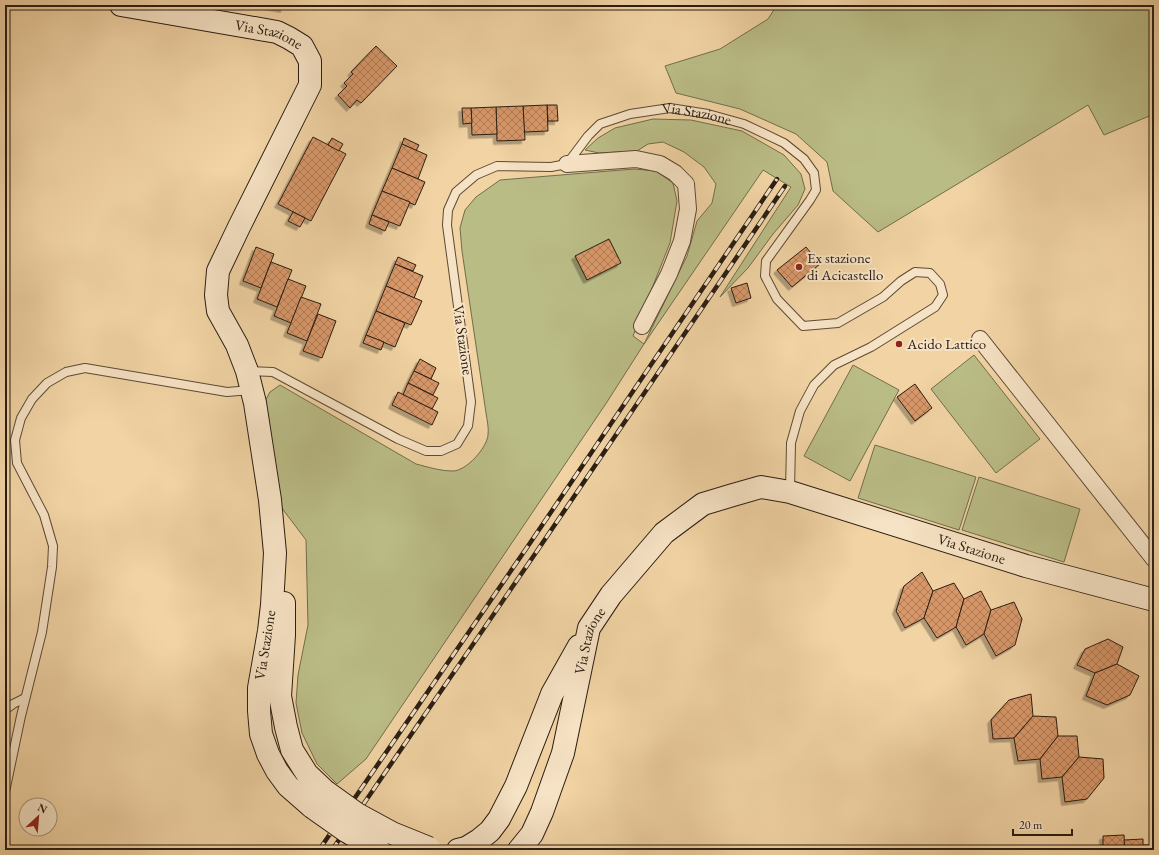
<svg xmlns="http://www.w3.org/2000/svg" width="1159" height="855" font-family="'EB Garamond',serif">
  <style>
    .grass { fill: #babc86; stroke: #726c4c }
    .building { fill: url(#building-cross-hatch); stroke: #2a1d12; filter: url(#shadow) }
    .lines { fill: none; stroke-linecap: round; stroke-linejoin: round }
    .service-casing { stroke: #5c4a36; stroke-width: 10 }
    .minor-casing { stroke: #5c4a36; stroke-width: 18 }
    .secondary-casing { stroke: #2a1d12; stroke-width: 24 }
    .service { stroke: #f6e2c4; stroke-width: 8 }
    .minor { stroke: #f6e2c4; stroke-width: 16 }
    .secondary { stroke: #f6e2c4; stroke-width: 22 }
    .rail-casing { stroke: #2a1d12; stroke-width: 4.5 }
    .rail { stroke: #f6e2c4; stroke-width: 3; stroke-dasharray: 9; stroke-linecap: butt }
    .secondary-bridge-casing { stroke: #2a1d12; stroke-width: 24; stroke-linecap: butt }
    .secondary-bridge { stroke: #f6e2c4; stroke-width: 22 }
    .poi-dot { fill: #8f2418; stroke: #f6e2c4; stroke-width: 1.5 }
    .labels { text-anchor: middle; stroke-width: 4; stroke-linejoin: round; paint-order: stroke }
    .street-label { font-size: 15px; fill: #2a1d12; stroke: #f6e2c4 }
    .poi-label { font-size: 15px; fill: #2a1d12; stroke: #f6e2c4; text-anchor: start }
  </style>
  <defs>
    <pattern id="building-cross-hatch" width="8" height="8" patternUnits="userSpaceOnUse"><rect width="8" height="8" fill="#d9986a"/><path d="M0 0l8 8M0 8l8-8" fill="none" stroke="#b07b56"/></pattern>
    <filter id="shadow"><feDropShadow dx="-3.5" dy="3.5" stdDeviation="0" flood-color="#0004"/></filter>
  </defs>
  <rect width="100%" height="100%" fill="#f1d3a4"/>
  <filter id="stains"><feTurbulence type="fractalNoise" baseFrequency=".005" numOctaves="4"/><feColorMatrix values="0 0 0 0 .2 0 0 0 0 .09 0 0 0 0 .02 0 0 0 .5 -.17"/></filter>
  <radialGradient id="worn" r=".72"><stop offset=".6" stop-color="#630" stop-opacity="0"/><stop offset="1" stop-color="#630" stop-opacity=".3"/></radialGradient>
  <g class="grass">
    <path d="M 777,5 L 1154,5 L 1154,114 L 1104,135 L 1088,105 L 878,232 L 833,191 L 827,162 L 796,134 L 740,109 L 676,93 L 665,66 L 720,49 L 768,19 Z"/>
    <path d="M 653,119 L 691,120 L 742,131 L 784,155 L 801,174 L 805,189 L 798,205 L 773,234 L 748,268 L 720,297 L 791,187 L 763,170 L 644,344 L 607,402 L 366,759 L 337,784 L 317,764 L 302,733 L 296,703 L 298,675 L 308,625 L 306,540 L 281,507 L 264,403 L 270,392 L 280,385 L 416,464 C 428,467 440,471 453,471 C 466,471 487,448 488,435 C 489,428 487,420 486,413 L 462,251 L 460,228 L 465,210 L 476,197 L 500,180 L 634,169 L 656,171 L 673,183 L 677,201 L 670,243 L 633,336 L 644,344 L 687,256 L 697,221 L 712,203 L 716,184 L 704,167 L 684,152 L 663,142 L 648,144 L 637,151 L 599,153 L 585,150 L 598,138 L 615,128 Z"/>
    <path d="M 974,355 L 1040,439 L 996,473 L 931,389 Z"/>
    <path d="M 853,365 L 899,390 L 850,481 L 804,456 Z"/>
    <path d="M 875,445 L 976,477 L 959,530 L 858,498 Z"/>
    <path d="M 979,477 L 1080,509 L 1064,562 L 962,530 Z"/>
  </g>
  <g class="building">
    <path d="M 263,5 L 285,5 L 284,9 Z"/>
    <path d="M 376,46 L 397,66 L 361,103 L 357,100 L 350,108 L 338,95 L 347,86 L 344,83 L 353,74 L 351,72 Z"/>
    <path d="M 547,105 L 557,105 L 558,121 L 548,121 Z"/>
    <path d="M 547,105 L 548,131 L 524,132 L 523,106 Z"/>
    <path d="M 523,106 L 525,140 L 497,141 L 496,107 Z"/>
    <path d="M 496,107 L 497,134 L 472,135 L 471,108 Z"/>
    <path d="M 462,108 L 471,108 L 472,123 L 463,124 Z"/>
    <path d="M 313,137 L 346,154 L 311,221 L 278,204 Z"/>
    <path d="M 332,138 L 343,144 L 339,151 L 328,145 Z"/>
    <path d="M 404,138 L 419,145 L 416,151 L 402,144 Z"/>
    <path d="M 402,144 L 427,155 L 418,179 L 392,168 Z"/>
    <path d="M 392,168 L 425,182 L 415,205 L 382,191 Z"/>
    <path d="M 382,191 L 410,202 L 400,226 L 372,215 Z"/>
    <path d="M 293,212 L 305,218 L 300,227 L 288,221 Z"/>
    <path d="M 372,215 L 389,222 L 385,231 L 369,224 Z"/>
    <path d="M 609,239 L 621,263 L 587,280 L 575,256 Z"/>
    <path d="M 256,247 L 274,254 L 261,288 L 243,281 Z"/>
    <path d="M 806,247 L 820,264 L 792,287 L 777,270 Z"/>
    <path d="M 398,257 L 416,265 L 413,271 L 395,264 Z"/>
    <path d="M 271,262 L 292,270 L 277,307 L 257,299 Z"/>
    <path d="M 395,264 L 423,276 L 414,298 L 386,286 Z"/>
    <path d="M 288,279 L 306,286 L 291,323 L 274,316 Z"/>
    <path d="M 747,283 L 751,298 L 736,303 L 731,288 Z"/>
    <path d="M 386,286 L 422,301 L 411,325 L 376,311 Z"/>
    <path d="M 301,297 L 321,304 L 307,341 L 287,333 Z"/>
    <path d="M 376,311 L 405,323 L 395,347 L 366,335 Z"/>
    <path d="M 318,314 L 336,321 L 322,358 L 303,351 Z"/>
    <path d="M 366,335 L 384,342 L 381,350 L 363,343 Z"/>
    <path d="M 420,359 L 436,368 L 431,379 L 414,371 Z"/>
    <path d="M 414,371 L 439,383 L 433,395 L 408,383 Z"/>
    <path d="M 408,383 L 438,398 L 432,409 L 403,395 Z"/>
    <path d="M 915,384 L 932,408 L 915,421 L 897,397 Z"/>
    <path d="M 398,392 L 438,412 L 432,425 L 392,405 Z"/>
    <path d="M 922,572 L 933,591 L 924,618 L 905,628 L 896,611 L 904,586 Z"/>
    <path d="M 954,583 L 964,599 L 956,627 L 937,638 L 924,618 L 933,591 Z"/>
    <path d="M 981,591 L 991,610 L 984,634 L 966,645 L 956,627 L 964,599 Z"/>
    <path d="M 1014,602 L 1022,619 L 1015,645 L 996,656 L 984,634 L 991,610 Z"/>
    <path d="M 1108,639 L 1123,647 L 1117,664 L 1095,673 L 1077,665 L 1085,649 Z"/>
    <path d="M 1117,664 L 1139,676 L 1130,695 L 1107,705 L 1086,696 L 1095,673 Z"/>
    <path d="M 1031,694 L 1033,716 L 1014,738 L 993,739 L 991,720 L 1009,700 Z"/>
    <path d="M 1033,716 L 1056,717 L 1058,736 L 1040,759 L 1018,761 L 1014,738 Z"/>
    <path d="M 1058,736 L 1077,736 L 1079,757 L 1062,777 L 1042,779 L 1040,759 Z"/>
    <path d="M 1079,757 L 1103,759 L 1104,778 L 1087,799 L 1065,802 L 1062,777 Z"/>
    <path d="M 1124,835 L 1125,850 L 1098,850 L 1097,846 L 1103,845 L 1103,836 Z"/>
    <path d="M 1143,839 L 1143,845 L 1149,845 L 1150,850 L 1125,850 L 1124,840 Z"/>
  </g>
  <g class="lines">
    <defs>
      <g id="service">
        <path id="s1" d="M 247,371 L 273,372 L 398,439 L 426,451 L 441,451 L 457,444 L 468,426 L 471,402 L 447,225 L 448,210 L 456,192 L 476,175 L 497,166 L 551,167 L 567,164 L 588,136 L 600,124 L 630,114 L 670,108 L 708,114 L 744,124 L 784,143 L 804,159 L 814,173 L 816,190 L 810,200 L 766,261 L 765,276 L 777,299 L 803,326 L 838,323 L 883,297 L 901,281 L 915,272 L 930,273 L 940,284 L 943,295 L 935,307 L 871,347 L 834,365 L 814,385 L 800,411 L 791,443 L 790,491"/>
        <path d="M 5,710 L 13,704 L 25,698"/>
        <path d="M 5,792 L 21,716 L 42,632 L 52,567 L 53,546 L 44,515 L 17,463 L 15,440 L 21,418 L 32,399 L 47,383 L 66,372 L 85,368 L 227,392 L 251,390"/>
      </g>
      <g id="minor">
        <path d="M 567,164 L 636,159 L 660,164 L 675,173 L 686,184 L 688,209 L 682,241 L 669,274 L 642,326"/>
        <path d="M 980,339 L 1154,559"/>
      </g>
      <g id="secondary">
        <path id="s2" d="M 121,5 L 277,32 L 289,38 L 302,46 L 310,61 L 310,85 L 239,227 L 218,271 L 216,295 L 218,311 L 237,345 L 247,371 L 255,403 L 270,500 L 275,553 L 272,605 L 269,631 L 259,688 L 259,711 L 261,734 L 268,754 L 277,771 L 288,786 L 312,807"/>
        <path d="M 284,603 L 284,635 L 280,696 L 286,727 L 292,750 L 307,774 L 325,791"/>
        <path d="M 458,850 L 466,848 L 479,840 L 490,831 L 499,819 L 516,786 L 552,694 L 579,646"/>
        <path id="s3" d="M 519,850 L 532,834 L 542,812 L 563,753 L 589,628 L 611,595 L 664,533 L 703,504 L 733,495 L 761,487 L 790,492 L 1026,566 L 1154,600"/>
      </g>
    </defs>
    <use href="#service" class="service-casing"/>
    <use href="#minor" class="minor-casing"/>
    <use href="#secondary" class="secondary-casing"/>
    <use href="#service" class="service"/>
    <use href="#minor" class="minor"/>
    <use href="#secondary" class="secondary"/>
    <defs>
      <g id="rail">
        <path d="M 319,850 L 528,546 L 777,179"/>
        <path d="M 332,850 L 537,551 L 785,186"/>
      </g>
    </defs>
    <use href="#rail" class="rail-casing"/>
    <use href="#rail" class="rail"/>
    <defs>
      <g id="secondary-bridge">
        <path d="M 325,791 L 357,814 L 392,833 L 429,848"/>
        <path d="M 312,807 L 346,831 L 379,850"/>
      </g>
    </defs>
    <use href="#secondary-bridge" class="secondary-bridge-casing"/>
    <use href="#secondary-bridge" class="secondary-bridge"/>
  </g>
  <g class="poi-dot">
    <circle cx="799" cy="267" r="4"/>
    <circle cx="899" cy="344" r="4"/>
  </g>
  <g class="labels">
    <g class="street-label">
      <text dy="5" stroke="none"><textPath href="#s2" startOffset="151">Via Stazione</textPath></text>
      <text dy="5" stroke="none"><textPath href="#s1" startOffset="760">Via Stazione</textPath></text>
      <text transform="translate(463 340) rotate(82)" y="5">Via Stazione</text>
      <text dy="5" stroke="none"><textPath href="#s3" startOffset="685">Via Stazione</textPath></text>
      <text dy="5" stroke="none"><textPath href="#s3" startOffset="223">Via Stazione</textPath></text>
      <text transform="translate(265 645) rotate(-81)" y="5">Via Stazione</text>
    </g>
    <g class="poi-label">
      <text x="807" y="263">Ex stazione<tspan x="807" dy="17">di Acicastello</tspan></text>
      <text x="907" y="349">Acido Lattico</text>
    </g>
  </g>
  <rect width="1159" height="855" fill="none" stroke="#f1d3a4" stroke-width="20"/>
  <rect x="6" y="6" width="1147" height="843" fill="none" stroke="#2a1d12" stroke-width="2"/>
  <rect x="10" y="10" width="1139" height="835" fill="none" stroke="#2a1d12"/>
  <g transform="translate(38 817) rotate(26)"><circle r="19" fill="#f6e2c4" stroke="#a4937d"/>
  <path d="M0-3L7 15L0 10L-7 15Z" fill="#8f2418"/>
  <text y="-6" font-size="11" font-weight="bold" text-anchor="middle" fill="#2a1d12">N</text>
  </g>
  <path d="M1013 829v6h59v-6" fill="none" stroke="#2a1d12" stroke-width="2"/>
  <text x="1019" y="829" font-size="12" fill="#2a1d12" stroke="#f6e2c4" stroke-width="3" paint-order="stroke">20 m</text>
  <rect width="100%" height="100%" filter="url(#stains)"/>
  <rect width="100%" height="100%" fill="url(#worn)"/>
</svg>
